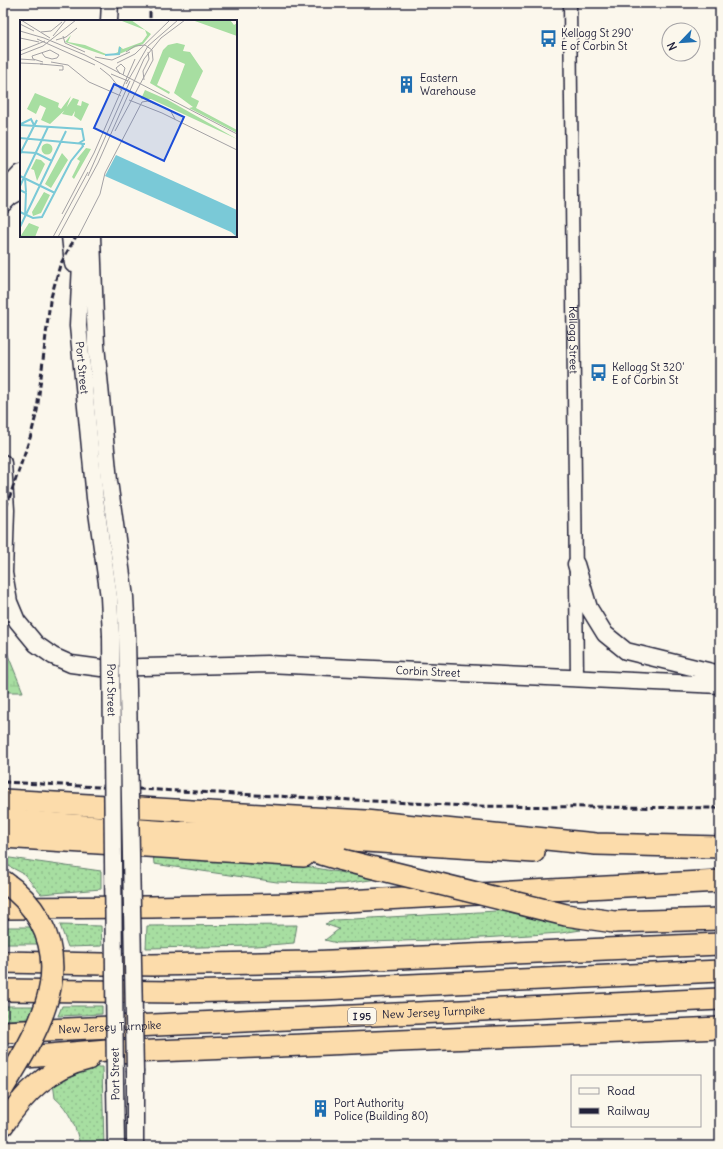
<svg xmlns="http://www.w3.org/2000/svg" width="723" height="1149" font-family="Delius,sans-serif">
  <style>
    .grass { fill: url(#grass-dots); stroke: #64806e }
    .wetland { fill: url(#wetland-marsh); stroke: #64806e }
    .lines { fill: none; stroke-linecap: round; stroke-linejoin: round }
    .minor-casing { stroke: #22223b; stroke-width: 15 }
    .secondary-casing { stroke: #22223b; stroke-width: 19 }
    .motorway-casing { stroke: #22223b; stroke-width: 24 }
    .minor { stroke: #fbf7ec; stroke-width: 12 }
    .secondary { stroke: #fbf7ec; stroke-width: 16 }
    .motorway { stroke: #fcdcab; stroke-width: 21 }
    .rail { stroke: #22223b; stroke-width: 3; stroke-dasharray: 6 3; stroke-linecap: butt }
    .secondary-bridge-casing { stroke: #22223b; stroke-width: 19; stroke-linecap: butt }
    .motorway-bridge-casing { stroke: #22223b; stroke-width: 24; stroke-linecap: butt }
    .secondary-bridge { stroke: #fbf7ec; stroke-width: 16 }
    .motorway-bridge { stroke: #fcdcab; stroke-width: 21 }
    .labels { text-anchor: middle; stroke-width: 3.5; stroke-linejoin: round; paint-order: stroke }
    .shield { fill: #fbf7ec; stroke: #636270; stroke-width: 1 }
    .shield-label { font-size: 10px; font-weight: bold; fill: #22223b }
    .poi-label { font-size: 11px; fill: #22223b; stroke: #fbf7ec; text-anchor: start }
    .street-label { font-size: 11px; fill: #22223b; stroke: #fbf7ec }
    .inset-river { fill: none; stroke: #7ac9d7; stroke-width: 2 }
    .inset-road { fill: none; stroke: #a4a2a5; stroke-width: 1 }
    .view { fill: #1d4ed8; fill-opacity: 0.15; stroke: #1d4ed8; stroke-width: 2 }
    .inset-edge { fill: none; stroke: #22223b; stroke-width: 2 }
  </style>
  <defs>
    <pattern id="grass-dots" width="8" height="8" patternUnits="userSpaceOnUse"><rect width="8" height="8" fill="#a7dea1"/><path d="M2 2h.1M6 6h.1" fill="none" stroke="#8fbe8c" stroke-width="1.8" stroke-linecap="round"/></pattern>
    <pattern id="wetland-marsh" width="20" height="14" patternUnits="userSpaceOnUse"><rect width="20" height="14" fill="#a7dea1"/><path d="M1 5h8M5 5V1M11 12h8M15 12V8" fill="none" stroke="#8fbe8c"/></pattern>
  </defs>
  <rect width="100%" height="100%" fill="#fbf7ec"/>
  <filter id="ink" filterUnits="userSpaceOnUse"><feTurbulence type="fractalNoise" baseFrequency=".025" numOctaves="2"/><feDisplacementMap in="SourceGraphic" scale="8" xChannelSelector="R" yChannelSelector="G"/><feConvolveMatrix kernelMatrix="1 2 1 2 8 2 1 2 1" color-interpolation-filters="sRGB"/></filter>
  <g filter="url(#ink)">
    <g class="grass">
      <path d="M 153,853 L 277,861 L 377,879 L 343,884 L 277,882 L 154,864 Z"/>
      <path d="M 3,857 L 101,871 L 101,889 L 41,894 L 24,874 L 3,863 Z"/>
      <path d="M 515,910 L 581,930 L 561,933 L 466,939 L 337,943 L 325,940 L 339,929 L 325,924 L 335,920 Z"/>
      <path d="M 60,925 L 101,926 L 102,946 L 68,947 Z"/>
      <path d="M 297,925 L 294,943 L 256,946 L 146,948 L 147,926 Z"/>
      <path d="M 3,927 L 34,927 L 42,944 L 3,944 Z"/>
      <path d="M 3,1006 L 35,1006 L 30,1019 L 3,1020 Z"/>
      <path d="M 62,1006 L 102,1006 L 102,1014 L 58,1016 Z"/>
      <path d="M 83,1067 L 102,1067 L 104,1146 L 80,1146 C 77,1129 69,1109 55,1098 L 53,1083 Z"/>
    </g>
    <path class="wetland" d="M 3,643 L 23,692 L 3,692 Z"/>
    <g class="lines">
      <defs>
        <g id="minor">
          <path id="s1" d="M 570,3 L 577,678"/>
        </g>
        <g id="secondary">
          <path d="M 109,21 L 110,3"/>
          <path d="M 3,195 L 8,187 L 21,173"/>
          <path d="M 3,204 L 10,197 L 21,191"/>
          <path d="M 70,236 L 73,264"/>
          <path d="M 92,236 L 96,345 L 109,481 L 125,597 L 127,636"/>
          <path id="s2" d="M 82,242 L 78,326 L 95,498 L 109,597 L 111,635"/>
          <path id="s3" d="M 3,463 L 6,510 L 4,573 L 9,602 L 17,621 L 36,644 L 53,656 L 71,664 L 101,668 L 267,664 L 720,685"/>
          <path d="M 576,564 L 589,608 L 605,634 L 626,651 L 720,674"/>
          <path d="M 135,1072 L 135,1146"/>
          <path d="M 115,1084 L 116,1146"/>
        </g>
        <g id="motorway">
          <path d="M 3,800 L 365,821 L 596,844 L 720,847"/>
          <path d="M 3,820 L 196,834"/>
          <path d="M 183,832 L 212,831 L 534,852"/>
          <path d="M 3,837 L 304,856"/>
          <path d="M 288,847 L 308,850 L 342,860"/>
          <path d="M 3,908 L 152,907 L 290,904 L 720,881"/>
          <path d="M 614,922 L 720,919"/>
          <path d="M 3,962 L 152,965 L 308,962 L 720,944"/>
          <path d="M 3,990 L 176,992 L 321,989 L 720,971"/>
          <path id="s4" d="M 3,1032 L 720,999"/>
          <path d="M 3,1059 L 107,1050 L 130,1052 L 720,1028"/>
          <path d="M 3,1125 C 24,1093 49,1068 88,1059"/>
        </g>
      </defs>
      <use href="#minor" class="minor-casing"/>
      <use href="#secondary" class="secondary-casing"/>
      <use href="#motorway" class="motorway-casing"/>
      <use href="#minor" class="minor"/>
      <use href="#secondary" class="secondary"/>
      <use href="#motorway" class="motorway"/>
      <g class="rail">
        <path d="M 150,3 L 150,21"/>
        <path d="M 3,516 L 31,435 L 37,411 L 50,301 L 60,265 L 76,236"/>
        <path d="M 3,782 L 469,806 L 720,808"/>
      </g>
      <defs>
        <g id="secondary-bridge">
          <path id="s5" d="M 111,635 L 115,1084"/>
          <path d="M 127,636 L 135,1072"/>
        </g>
        <g id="motorway-bridge">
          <path d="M 342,860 L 566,915 L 614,922"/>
          <path d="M 3,881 C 18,891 31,905 40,921 C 72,979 33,1039 3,1088"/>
        </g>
      </defs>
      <use href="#secondary-bridge" class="secondary-bridge-casing"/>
      <use href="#motorway-bridge" class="motorway-bridge-casing"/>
      <use href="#secondary-bridge" class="secondary-bridge"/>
      <use href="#motorway-bridge" class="motorway-bridge"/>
    </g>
  </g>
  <defs>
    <symbol id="bus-bare" viewBox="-9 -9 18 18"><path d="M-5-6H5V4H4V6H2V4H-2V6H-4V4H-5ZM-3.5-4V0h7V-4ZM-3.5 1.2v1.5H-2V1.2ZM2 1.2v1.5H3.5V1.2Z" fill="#1f6fb2" stroke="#fbf7ec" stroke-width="2.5" paint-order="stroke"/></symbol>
    <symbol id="building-bare" viewBox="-9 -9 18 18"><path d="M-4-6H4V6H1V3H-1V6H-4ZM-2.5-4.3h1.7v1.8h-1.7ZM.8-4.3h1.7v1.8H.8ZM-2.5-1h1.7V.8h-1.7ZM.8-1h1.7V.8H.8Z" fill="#1f6fb2" stroke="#fbf7ec" stroke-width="2.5" paint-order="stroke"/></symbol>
  </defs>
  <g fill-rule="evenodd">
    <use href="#bus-bare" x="536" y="26" width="25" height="25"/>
    <use href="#building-bare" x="394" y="72" width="25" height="25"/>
    <use href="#bus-bare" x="586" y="360" width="25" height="25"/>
    <use href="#building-bare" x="308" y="1096" width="25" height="25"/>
  </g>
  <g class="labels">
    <rect class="shield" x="348" y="1008" width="28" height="16" rx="3"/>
    <g class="shield-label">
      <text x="362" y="1020">I 95</text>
    </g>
    <g class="poi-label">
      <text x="561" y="37">Kellogg St 290'<tspan x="561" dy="13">E of Corbin St</tspan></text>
      <text x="420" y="82">Eastern<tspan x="420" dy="13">Warehouse</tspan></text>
      <text x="612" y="371">Kellogg St 320'<tspan x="612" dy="13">E of Corbin St</tspan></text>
      <text x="334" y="1107">Port Authority<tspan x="334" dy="13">Police (Building 80)</tspan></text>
    </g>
    <g class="street-label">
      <text dy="4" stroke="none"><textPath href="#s1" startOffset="337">Kellogg Street</textPath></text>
      <text dy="4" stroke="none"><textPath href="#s2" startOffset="126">Port Street</textPath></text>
      <text dy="4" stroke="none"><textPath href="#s3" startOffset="588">Corbin Street</textPath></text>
      <text dy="4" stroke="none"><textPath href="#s5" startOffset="55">Port Street</textPath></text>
      <text dy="4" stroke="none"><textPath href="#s4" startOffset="431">New Jersey Turnpike</textPath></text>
      <text dy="4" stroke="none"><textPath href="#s4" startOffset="107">New Jersey Turnpike</textPath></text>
      <text transform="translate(115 1074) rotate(-91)" y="4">Port Street</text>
    </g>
  </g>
  <g transform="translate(20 20)">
    <rect width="217" height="217" fill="#fbf7ec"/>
    <path d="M 111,0 L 131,14 L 123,24 L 97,35 L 84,35 L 45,22 L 51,15 L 48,22 L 65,25 L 86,34 L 94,34 L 98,32 L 99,26 L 103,29 L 122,22 L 127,15 L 125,10 L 102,1 ZM 172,0 L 210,0 L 214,5 L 217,3 L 217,16 ZM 15,73 L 39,83 L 38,87 L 41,89 L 51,76 L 46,89 L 30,104 L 21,100 L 26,88 L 20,85 L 16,94 L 7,89 ZM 53,78 L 59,80 L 57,85 L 61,86 L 62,81 L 69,84 L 61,101 L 54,96 L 55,91 L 52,96 L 42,94 ZM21.5 129a5.5 5.5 0 1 1 11 0a5.5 5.5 0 1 1-11 0ZM 66,128 L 71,129 L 54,159 L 52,157 L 60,141 L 57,139 ZM 42,133 L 48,140 L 31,168 L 25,164 ZM 16,139 L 21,140 L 25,144 L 17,161 L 14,150 L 11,149 ZM 24,172 L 30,175 L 21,193 L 13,196 L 12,192 ZM 9,203 L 19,207 L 15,217 L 0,217 Z" fill="#a7dea1"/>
    <path d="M 157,23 L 165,25 L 163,31 L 170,32 L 183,51 L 171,77 L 179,81 L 176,88 L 217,110 L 217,113 L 169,88 L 173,87 L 154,73 L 165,44 L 149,37 L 137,65 L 150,72 L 149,74 L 130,63 L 143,30 L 148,25 ZM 125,70 L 148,80 L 217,119 L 131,79 L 121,79 Z" fill="#a7dea1"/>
    <path d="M 96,135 L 217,190 L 217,217 L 211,212 L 85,156 Z" fill="#7ac9d7"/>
    <path class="inset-river" d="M 85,35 L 99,34 L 100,27M 1,104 L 11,99 L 14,105M 0,105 L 62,109 L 64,120 L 59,123M 0,118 L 65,124M 0,132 L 16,133 L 32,141M 0,134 L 17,100M 0,156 L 35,173M 5,158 L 6,172M 0,166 L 28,107M 0,170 L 6,173 L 5,197M 0,192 L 13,198 L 22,197 L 51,141 L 63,126 L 62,124M 0,207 L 46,111"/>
    <path class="inset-road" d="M 1,0 L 30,18M 0,4 L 14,11M 0,11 L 24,18 L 65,35 L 217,114M 21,12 L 31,11 L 42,2M 33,16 L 46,0M 43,16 L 45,23 L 65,32M 0,18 L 19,22M 17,19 L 75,45M 36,20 L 46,17 L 57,8M 0,31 L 25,21M 22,33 L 25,37 L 32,39 L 37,38 L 39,35 L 30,30 L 12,36 L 13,39 L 23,42M 0,35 L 23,26 L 56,0M 75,37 L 92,40 L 110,32M 0,39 L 15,40M 31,42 L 48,45M 0,43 L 23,44M 97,43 L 115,34 L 150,0M 20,44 L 43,46 L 43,50 L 39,50M 48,45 L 69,62 L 101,76M 80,48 L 90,56 L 102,71M 91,54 L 108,61M 100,54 L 96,48 L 101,44 L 105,48 L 103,55M 124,60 L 123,51 L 129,39 L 128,32M 106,64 L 128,26 L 158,0M 109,80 L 142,93 L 217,130M 95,111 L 133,40 L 132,30 L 125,25 L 115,26 L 106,32M 68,156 L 110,61M 42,194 L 74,133 L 115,39M 33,217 L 68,152M 38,217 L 78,143 L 124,39 L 141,18 L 165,0M 58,217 L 80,174 L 85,153 L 122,82 L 128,81 L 150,90 L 155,99"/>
    <path class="view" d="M 94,64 L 164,97 L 144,141 L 74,108 Z"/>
    <rect width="217" height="217" class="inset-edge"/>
  </g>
  <rect width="723" height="1149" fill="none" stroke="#fbf7ec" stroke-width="16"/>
  <rect x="8" y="8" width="707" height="1133" fill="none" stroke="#22223b" stroke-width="1.5" filter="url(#ink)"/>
  <rect x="571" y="1075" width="130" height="52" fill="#fbf7ec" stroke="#a4a2a5"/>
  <rect x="579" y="1088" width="20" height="6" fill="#fbf7ec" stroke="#a4a2a5"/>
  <text x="607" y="1095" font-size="12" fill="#22223b">Road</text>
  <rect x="579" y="1108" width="20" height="6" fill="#22223b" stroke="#a4a2a5"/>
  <text x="607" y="1115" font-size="12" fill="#22223b">Railway</text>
  <g transform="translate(681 42) rotate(245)"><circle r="19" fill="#fbf7ec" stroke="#a4a2a5"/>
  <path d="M0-3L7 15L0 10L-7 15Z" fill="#1f6fb2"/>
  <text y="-6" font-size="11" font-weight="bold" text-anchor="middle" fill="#22223b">N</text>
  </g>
</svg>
